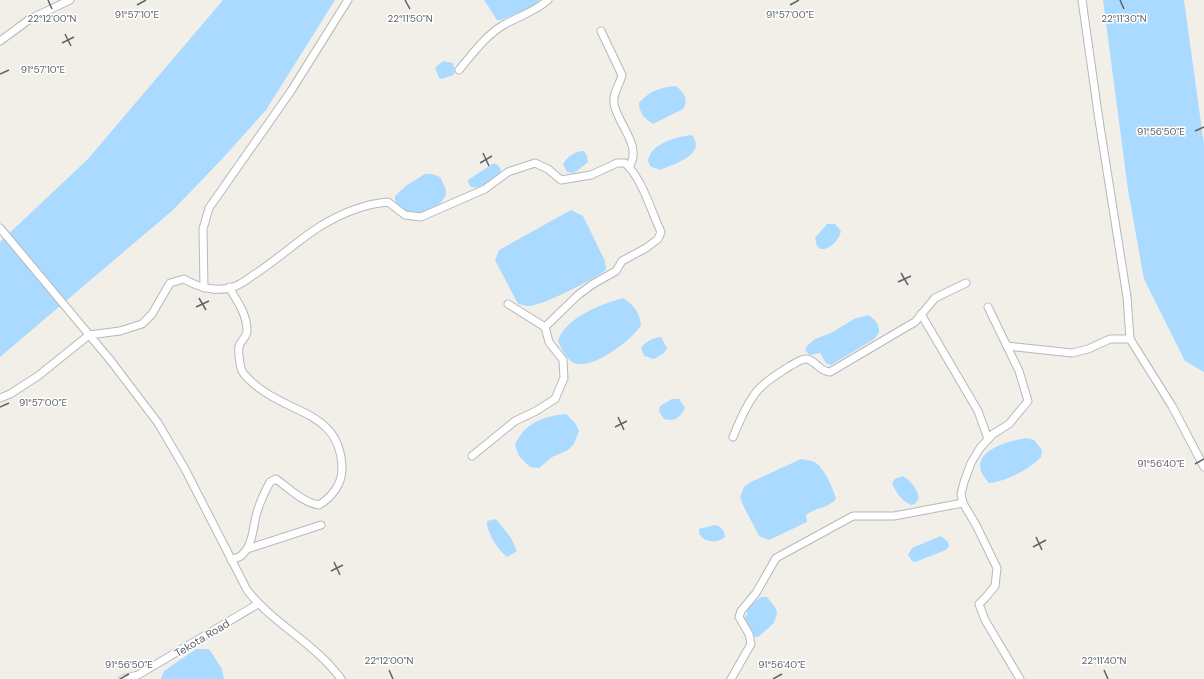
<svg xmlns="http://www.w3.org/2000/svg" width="1204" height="679" font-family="'DM Sans',sans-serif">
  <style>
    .water { fill: #aadaff }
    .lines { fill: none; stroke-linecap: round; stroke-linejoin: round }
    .minor-casing { stroke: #b5b8bc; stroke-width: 9 }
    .minor { stroke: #fff; stroke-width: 7 }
    .ticks { fill: none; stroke: #5f6368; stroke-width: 1.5 }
    .labels { text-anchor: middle; stroke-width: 3; stroke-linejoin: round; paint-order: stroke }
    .street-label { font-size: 11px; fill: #5f6368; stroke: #fff }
    .ticks-label { font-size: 10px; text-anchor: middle; fill: #5f6368; stroke: #fff; stroke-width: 3; stroke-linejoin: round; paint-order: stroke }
  </style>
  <rect width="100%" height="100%" fill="#f1efe8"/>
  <g class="water">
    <path d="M 223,0 L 335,0 L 266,110 L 222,159 L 173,210 L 0,357 L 0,242 L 88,159 Z"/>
    <path d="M 484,0 L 540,0 L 533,6 L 501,20 L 497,20 Z"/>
    <path d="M 1103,0 L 1184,0 L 1204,145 L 1204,372 L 1185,361 L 1144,279 L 1128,190 Z"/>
    <path d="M 443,61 L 453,63 L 455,71 L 453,75 L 442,79 L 439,78 L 435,68 Z"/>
    <path d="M 676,86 C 684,93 689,99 683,109 L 653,124 C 645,119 639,113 639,103 C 649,91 661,87 676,86 Z"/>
    <path d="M 692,135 C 707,155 674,164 660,170 L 650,166 L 648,160 C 652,143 676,137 692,135 Z"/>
    <path d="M 584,151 L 587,156 L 588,162 L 574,173 L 567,172 L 563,164 C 567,157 575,151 584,151 Z"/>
    <path d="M 494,163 L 498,165 L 501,170 L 500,174 C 493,179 470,198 468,180 Z"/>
    <path d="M 425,174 L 432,174 L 440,177 C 442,181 446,188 446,192 C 445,207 420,214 409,214 C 401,209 394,206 395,196 L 407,185 Z"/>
    <path d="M 571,210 L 583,216 L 605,261 L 606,270 C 595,279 540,307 527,306 C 525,306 521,304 518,304 L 495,260 L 499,250 Z"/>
    <path d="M 827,224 L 835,224 L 841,231 C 839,240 830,250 820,249 L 817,246 L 815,238 Z"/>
    <path d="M 623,298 C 634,305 639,312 641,325 C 633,339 592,371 574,363 C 567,360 561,348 558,341 C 565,318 601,304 623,298 Z"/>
    <path d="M 868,315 C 875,319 880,325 879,333 L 874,339 L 831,365 L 826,363 L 820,353 L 810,355 L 805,350 L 807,346 L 815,339 L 831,333 L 854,319 Z"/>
    <path d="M 661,337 L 667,348 L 664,353 L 654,359 L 644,356 L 641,348 C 646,341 653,338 661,337 Z"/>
    <path d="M 672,399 L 679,399 L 685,408 C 680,418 674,422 664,419 L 659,411 L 660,406 Z"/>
    <path d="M 566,414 L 575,423 L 579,431 L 574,444 L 568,450 L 552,457 L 539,468 L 530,467 L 519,456 L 515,445 C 524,423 544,416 566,414 Z"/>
    <path d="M 1026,438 L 1034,440 L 1042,450 L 1041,457 C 1030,469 1005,482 989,483 C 962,455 1003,442 1026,438 Z"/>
    <path d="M 801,459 C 806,460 812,460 816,463 C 824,468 834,490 836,499 C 827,509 816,507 806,515 L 807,522 L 769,540 L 759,536 L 743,505 L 740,497 L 744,487 L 751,482 Z"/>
    <path d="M 903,476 C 912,482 916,487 919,498 L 915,504 L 911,505 C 901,500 897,494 892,483 L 895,479 Z"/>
    <path d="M 496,519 L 511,538 L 517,551 L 507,557 C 499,551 486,532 487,521 Z"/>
    <path d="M 715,525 C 722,527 724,530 725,537 C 717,545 698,542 699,529 Z"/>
    <path d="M 941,536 L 948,542 L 949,546 L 946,550 L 915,562 L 912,561 L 908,555 L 912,548 Z"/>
    <path d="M 761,597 L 767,597 L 775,607 L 777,613 L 774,623 L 758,637 L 755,637 L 744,618 L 747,614 L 747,608 Z"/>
    <path d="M 196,649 L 209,649 L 222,669 L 224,679 L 161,679 L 164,671 Z"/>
  </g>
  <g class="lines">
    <defs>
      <g id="minor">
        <path d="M 1082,0 L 1099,120 L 1127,297 L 1130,339"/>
        <path d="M 601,31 L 622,75 C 620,84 612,94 614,104 C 618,125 643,146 629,167"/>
        <path d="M 0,41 L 30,19 L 70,0"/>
        <path d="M 459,70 C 473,53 486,35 505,24 C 520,16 536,11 548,0"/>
        <path d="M 0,228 L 111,361 L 158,423 L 185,469 L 247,590 C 273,624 315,643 341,679"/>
        <path d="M 229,287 C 237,301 247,314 247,331 C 247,337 240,341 239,347 C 238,352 240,366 242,371 C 246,378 253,383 259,388 C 294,415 341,413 342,469 C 342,484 332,497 319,505 C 302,502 290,489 276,479 L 270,482 C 264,493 259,504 256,516 C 253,528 253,539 247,549"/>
        <path d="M 204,288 L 203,229 L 209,208 L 291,91 L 348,0"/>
        <path d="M 508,304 L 545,327"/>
        <path d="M 988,307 L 1019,371 L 1028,401 L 1009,424 L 993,434 L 980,448 L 971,463 L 964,482 L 961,494 L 963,503 L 976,525 L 997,568 L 995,586 L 986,597 L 979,604 L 985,620 L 1020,679"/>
        <path d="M 921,314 L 978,411 L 988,439"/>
        <path d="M 1007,346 L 1072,353 L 1088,349 L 1110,339 L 1130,339 L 1172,406 L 1204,467"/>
        <path d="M 0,398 L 10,394 L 38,376 L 89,335 L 120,331 L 142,324 L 152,314 L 170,283 L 184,279 C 199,288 219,293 236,286 C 243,283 249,278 255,274 C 277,260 297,241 319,227 C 340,214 363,204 388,202 L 405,215 L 421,217 L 485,189 L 508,172 L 535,163 L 548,169 L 561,180 L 591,175 L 617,163 L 625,163 C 642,178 651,211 661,232 L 658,239 L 646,248 L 622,261 L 616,271 L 593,284 L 578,295 L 545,327 L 549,342 L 563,360 L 564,378 L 555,399 L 536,411 L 515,421 L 472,456"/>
        <path d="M 733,437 C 739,422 750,396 762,386 C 770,378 781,372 790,366 C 795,364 801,358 807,359 C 816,361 819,371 830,372 L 908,326 L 915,322 L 935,298 L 966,283"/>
        <path d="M 231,560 L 241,556 L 247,549 L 321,525"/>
        <path d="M 123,679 L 138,675 L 258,604"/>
        <path d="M 731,679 L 751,644 L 749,634 L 739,617 L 741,611 L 756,593 L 776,558 L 853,516 L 894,516 L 963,503"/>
      </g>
    </defs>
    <use href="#minor" class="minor-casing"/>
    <use href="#minor" class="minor"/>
  </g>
  <path class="ticks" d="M 48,0 L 52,9M 405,0 L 410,9M 1120,0 L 1124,9M 137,5 L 146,0M 790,5 L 799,0M 65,34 L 71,46M 62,43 L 74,37M 0,74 L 9,70M 1195,131 L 1204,127M 483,153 L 489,166M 480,163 L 492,156M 901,273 L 908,285M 898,282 L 911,276M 199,298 L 206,310M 196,307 L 209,301M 0,407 L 9,403M 618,417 L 624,430M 615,427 L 627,421M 1195,464 L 1204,459M 1036,537 L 1042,550M 1033,547 L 1046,540M 334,562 L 340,575M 331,571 L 343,565M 389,670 L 393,679M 1104,670 L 1108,679M 120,679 L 129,674M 773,679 L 782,674"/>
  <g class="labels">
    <g class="street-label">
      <text transform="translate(202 638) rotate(-31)" y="4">Tekota Road</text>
    </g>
  </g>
  <g class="ticks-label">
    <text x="137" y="18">91°57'10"E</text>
    <text x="790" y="18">91°57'00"E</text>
    <text x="52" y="22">22°12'00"N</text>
    <text x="410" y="22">22°11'50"N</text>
    <text x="1124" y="22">22°11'30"N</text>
    <text x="43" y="73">91°57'10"E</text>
    <text x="1161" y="135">91°56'50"E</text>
    <text x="43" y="406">91°57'00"E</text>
    <text x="1161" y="467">91°56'40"E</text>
    <text x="389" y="664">22°12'00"N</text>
    <text x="1104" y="664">22°11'40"N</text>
    <text x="129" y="668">91°56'50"E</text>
    <text x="782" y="668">91°56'40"E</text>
  </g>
</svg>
